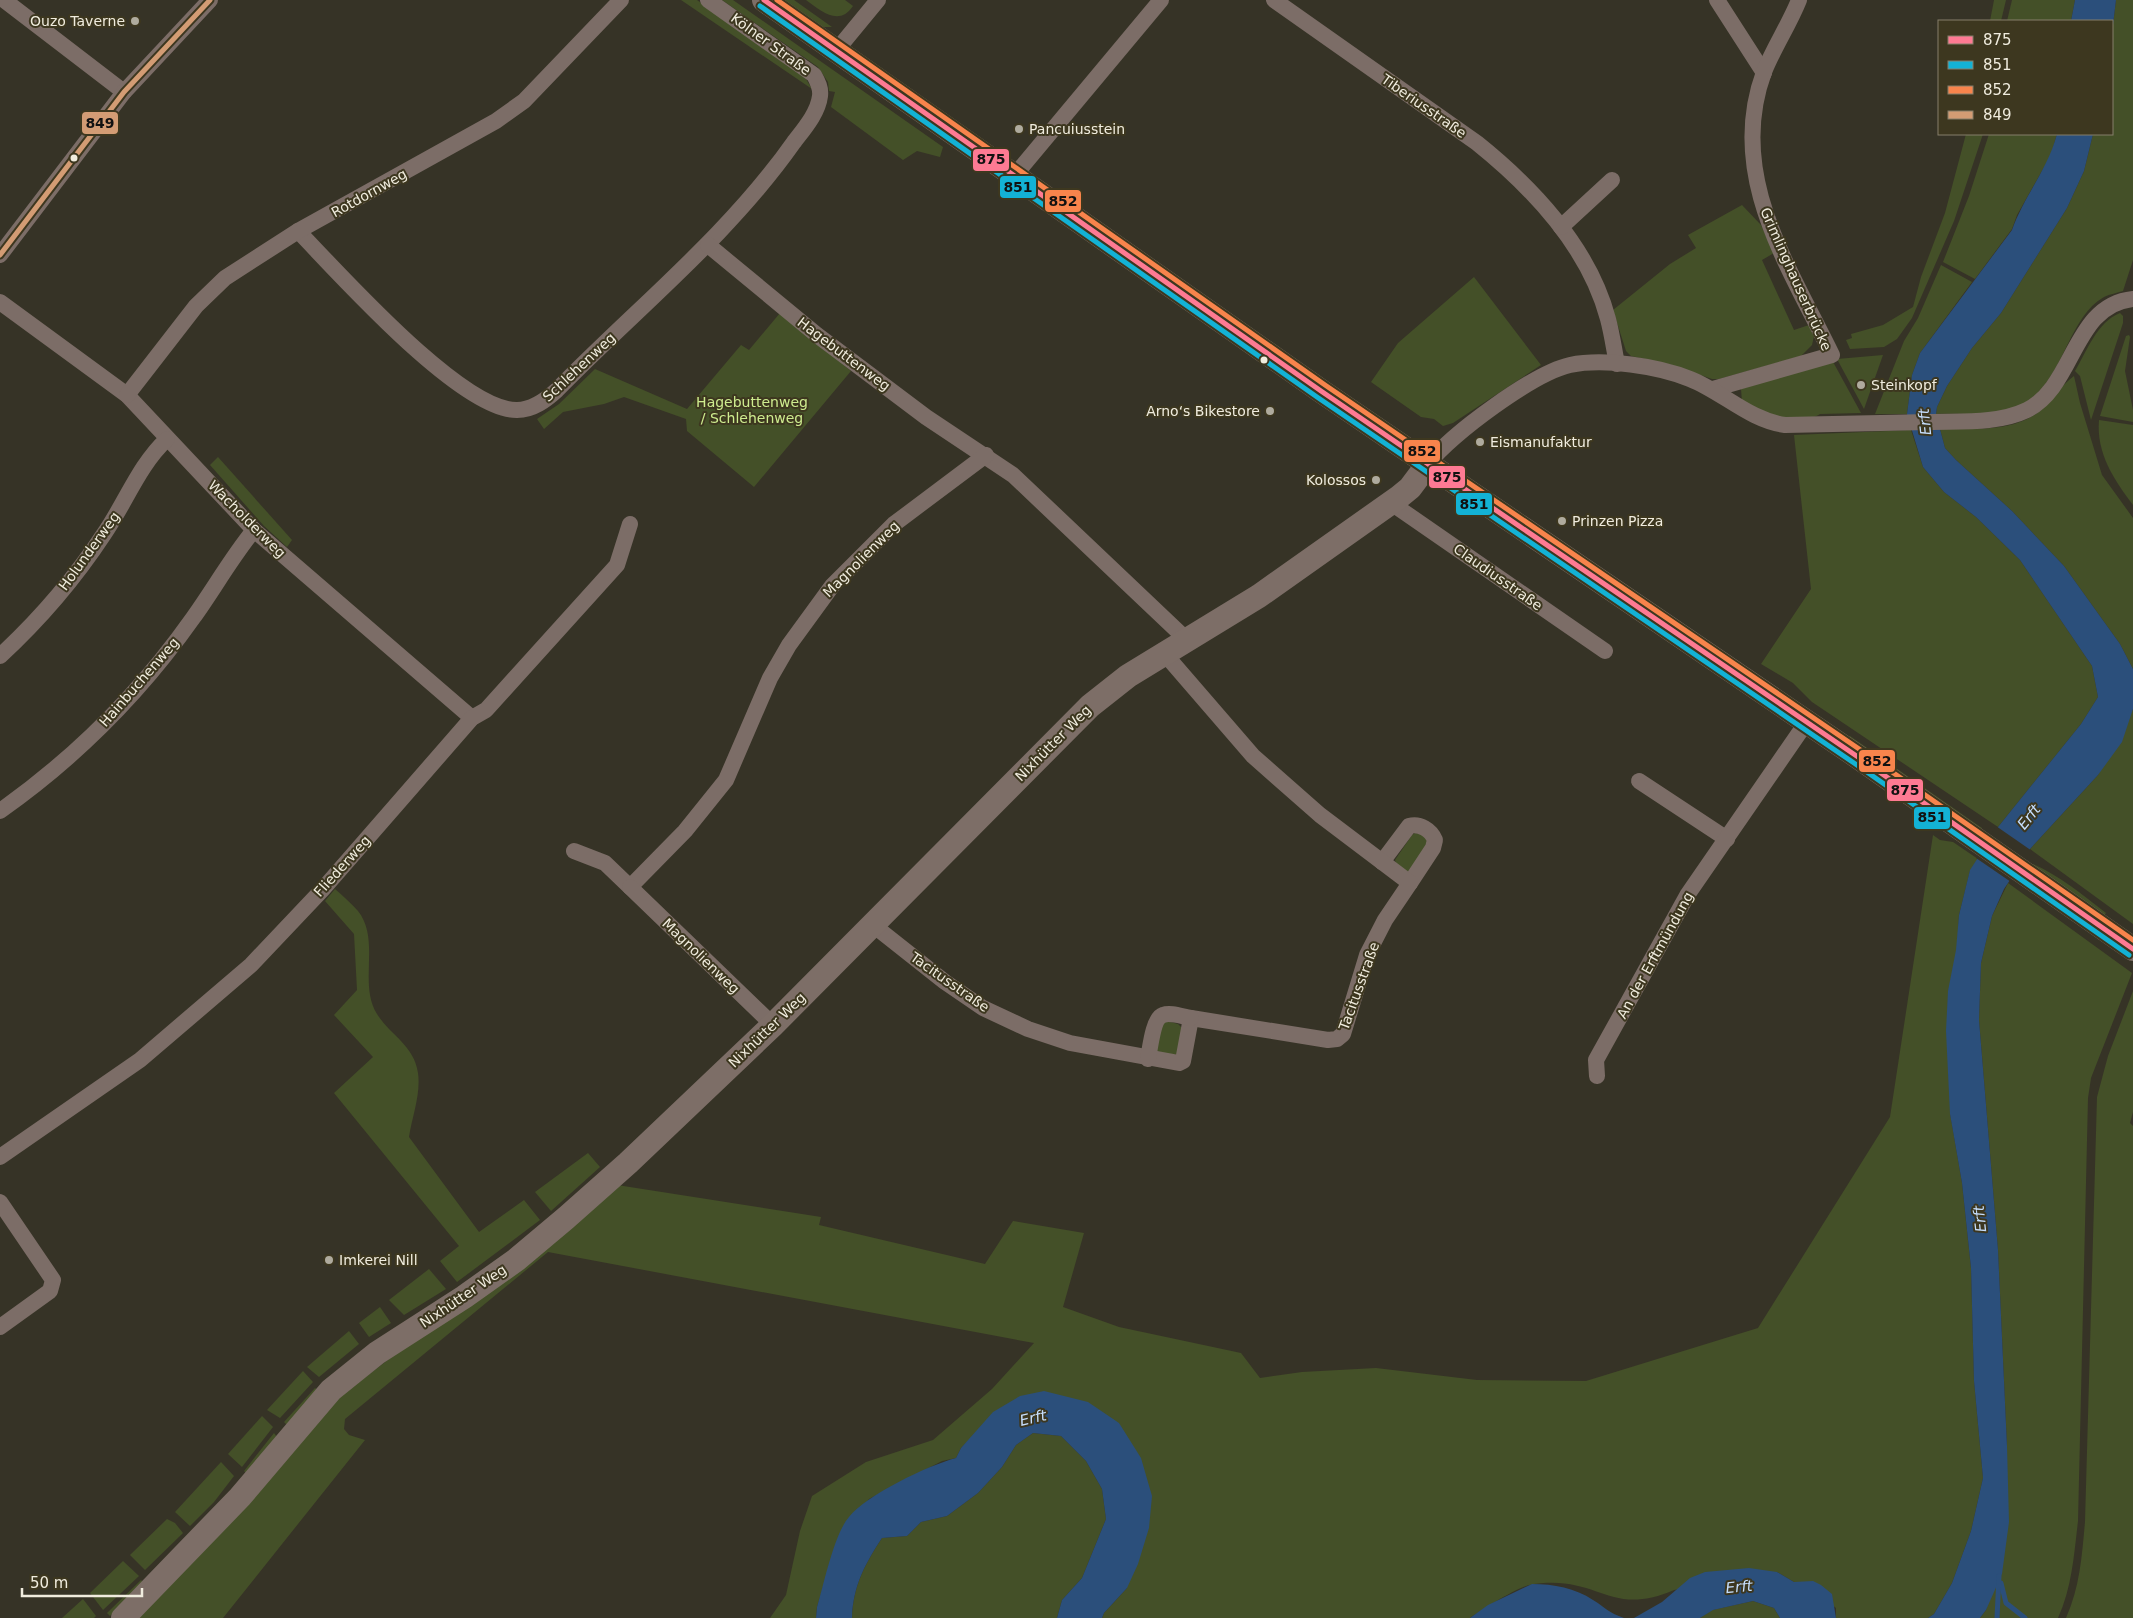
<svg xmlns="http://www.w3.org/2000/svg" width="2133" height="1618" font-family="'DejaVu Sans',sans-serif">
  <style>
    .green { fill: #445028 }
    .water { fill: #2b4f7b }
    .pier { fill: #363326 }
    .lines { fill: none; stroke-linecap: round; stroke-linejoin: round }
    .stream { stroke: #2b4f7b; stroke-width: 5 }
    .minor { stroke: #7c6d67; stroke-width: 16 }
    .secondary { stroke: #7d6e67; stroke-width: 24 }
    .bus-1-casing { stroke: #3d371f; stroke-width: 9 }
    .bus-2-casing { stroke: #3d371f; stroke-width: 9 }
    .bus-3-casing { stroke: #3d371f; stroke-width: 9 }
    .bus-4-casing { stroke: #3d371f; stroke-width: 9 }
    .bus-1 { stroke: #fe7a93; stroke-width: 5 }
    .bus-2 { stroke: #13b2d5; stroke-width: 5 }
    .bus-3 { stroke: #f8844c; stroke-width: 5 }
    .bus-4 { stroke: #d39c74; stroke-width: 5 }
    .poi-dot { fill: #afab9e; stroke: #3d371f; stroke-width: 2 }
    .bus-dot { fill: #f0ecde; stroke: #3d371f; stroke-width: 2 }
    .labels { text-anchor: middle; stroke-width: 4; stroke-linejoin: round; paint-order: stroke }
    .poi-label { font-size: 14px; fill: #f0ecde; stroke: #3d371f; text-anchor: start }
    .street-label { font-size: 14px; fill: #f0ecde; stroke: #3d371f }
    .park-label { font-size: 14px; fill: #ceec8f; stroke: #3d371f }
    .water-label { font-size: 15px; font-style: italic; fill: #c6defd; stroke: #3d371f }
    .line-badge { stroke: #3d371f; stroke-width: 2 }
    .pale-badge-label { font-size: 14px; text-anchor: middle; font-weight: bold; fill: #111 }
  </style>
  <rect width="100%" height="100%" fill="#363326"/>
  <g class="green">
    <path d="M 681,0 L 697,0 L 803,74 L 812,89 Z"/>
    <path d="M 722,0 L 733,0 L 943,147 L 940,157 L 917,151 L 903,160 L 831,107 L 835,92 L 829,91 L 828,82 L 818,67 Z"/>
    <path d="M 781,0 L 794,0 L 832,27 L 821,27 Z"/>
    <path d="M 806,0 L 845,0 L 853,6 C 839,27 821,11 806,0 Z"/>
    <path d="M 1994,0 L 2006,0 L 2001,21 L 1990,21 Z"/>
    <path d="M 2012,0 L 2075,0 L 2071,21 L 2007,21 Z"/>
    <path d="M 2116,0 L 2133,0 L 2133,260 L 2123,291 C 2117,293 2110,294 2104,297 C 2065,319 2064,387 2017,407 C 1993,417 1961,413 1936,414 L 1937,407 L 1947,386 L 1972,348 L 2001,313 L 2067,208 L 2084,171 L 2093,134 L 2112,134 L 2112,33 Z"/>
    <path d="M 1966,134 L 1983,134 L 1954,221 L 1912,318 L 1897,339 L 1884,347 L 1850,349 L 1846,340 L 1852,338 L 1851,334 L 1883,325 L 1913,307 L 1921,277 L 1945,213 Z"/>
    <path d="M 1989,134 L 2057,134 L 2051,155 L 2017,215 L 2012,229 L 1975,279 L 1943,262 L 1969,196 Z"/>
    <path d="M 1742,205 L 1761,225 L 1774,253 L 1762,260 L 1794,330 L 1809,325 L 1814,336 L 1812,345 L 1801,356 L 1719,379 L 1712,379 L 1672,365 L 1631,356 L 1626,351 L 1613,310 L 1670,264 L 1696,248 L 1688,235 Z"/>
    <path d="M 1941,265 L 1972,282 L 1920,353 L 1912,375 L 1907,414 L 1875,414 L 1904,341 L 1918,318 Z"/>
    <path d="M 1474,277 L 1541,365 L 1453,423 L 1443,426 L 1434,419 L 1421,417 L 1371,382 L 1398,343 Z"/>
    <path d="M 780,313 L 851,371 L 754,487 L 687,431 L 686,419 L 624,397 L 604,404 L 563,412 L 544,429 L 537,419 L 559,404 L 595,369 L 687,409 L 741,345 L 749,350 Z"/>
    <path d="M 2120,313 L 2123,316 L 2123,323 L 2091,420 L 2080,376 L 2075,371 C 2087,351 2097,322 2120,313 Z"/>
    <path d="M 2129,335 L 2130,337 L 2125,371 L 2133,410 L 2133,422 L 2100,416 L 2126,336 Z"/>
    <path d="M 1883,355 L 1864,409 L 1837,359 Z"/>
    <path d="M 1832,360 L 1861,413 L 1820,414 C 1809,422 1781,419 1768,414 C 1759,412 1750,406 1742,402 L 1741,389 Z"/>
    <path d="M 2074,376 L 2080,403 L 2102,475 L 2133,518 L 2133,669 L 2120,644 L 2064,566 L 2012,511 L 1956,460 L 1945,448 L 1940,429 C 1973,428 2014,433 2041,410 C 2053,400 2061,385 2074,376 Z"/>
    <path d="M 2099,420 L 2133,425 L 2133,505 C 2114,480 2096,453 2099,420 Z"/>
    <path d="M 1911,430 L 1923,467 L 1944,492 L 1976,517 L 2020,560 L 2092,666 L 2098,697 L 2081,724 L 1998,827 L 1812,702 L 1793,683 L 1761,664 L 1811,589 L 1794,435 Z"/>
    <path d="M 218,457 L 292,540 L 287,547 L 264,526 L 210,465 Z"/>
    <path d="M 2133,709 L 2133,924 L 2030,849 L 2098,775 Z"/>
    <path d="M 1850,736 L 1982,828 L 1979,832 L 1849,738 Z"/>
    <path d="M 1415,833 L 1421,834 L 1430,842 L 1411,871 L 1404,871 L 1396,863 L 1395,860 L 1412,835 Z"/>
    <path d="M 1933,835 L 1940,840 L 1953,842 L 1978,859 L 1970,871 L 1959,915 L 1950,1113 L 1962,1183 L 1971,1268 L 1974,1381 L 1983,1478 L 1971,1531 L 1952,1583 L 1934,1614 L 1928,1618 L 1836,1618 L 1836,1608 L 1803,1582 L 1794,1582 L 1777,1572 L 1674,1590 C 1609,1618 1600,1575 1534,1584 C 1518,1586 1484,1609 1470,1618 L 1102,1618 L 1104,1613 L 1127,1588 L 1119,1423 L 978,1431 L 961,1448 L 956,1458 L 942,1461 L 869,1499 L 838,1538 L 817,1607 L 816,1618 L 770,1618 L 786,1595 L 800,1531 L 812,1496 L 866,1462 L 933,1440 L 992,1389 L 1034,1343 L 548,1252 L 345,1419 L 344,1429 L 349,1435 L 365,1440 L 223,1618 L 131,1618 L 338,1398 L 617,1185 L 821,1217 L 819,1225 L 985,1264 L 1013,1221 L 1084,1233 L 1063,1307 L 1119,1327 L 1241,1353 L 1260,1378 L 1302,1372 L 1376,1368 L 1477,1380 L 1586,1381 L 1758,1328 L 1890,1117 Z"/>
    <path d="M 2033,864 C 2060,876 2083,895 2106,913 L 2103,917 L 2030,868 Z"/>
    <path d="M 2008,883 L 2132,973 L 2091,1078 L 2088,1098 L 2078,1521 C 2074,1555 2072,1587 2058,1618 L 1980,1618 L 1986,1610 L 2007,1446 L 1998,1250 L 1979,1020 L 1981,963 L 1992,916 Z"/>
    <path d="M 335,889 C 343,896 351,903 358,911 C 381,940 358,984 377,1014 C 390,1035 414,1045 418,1073 C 421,1094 412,1117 409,1137 L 479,1232 L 524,1200 L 540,1220 L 457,1282 L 440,1261 L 459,1246 L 334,1093 L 373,1057 L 334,1015 L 357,990 L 354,934 L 325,901 Z"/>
    <path d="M 2133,991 L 2133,1112 L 2130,1123 L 2133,1126 L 2133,1618 L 2066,1618 C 2080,1587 2082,1555 2085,1522 L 2097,1097 L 2108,1056 Z"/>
    <path d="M 1166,1021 L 1178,1024 L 1183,1029 L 1177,1055 L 1155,1052 L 1160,1025 Z"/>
    <path d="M 588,1153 L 600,1167 L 551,1211 L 535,1192 Z"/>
    <path d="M 429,1269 L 446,1289 L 404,1315 L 389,1300 Z"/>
    <path d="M 380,1307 L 391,1323 L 369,1337 L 359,1323 Z"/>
    <path d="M 349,1331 L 359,1344 L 319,1377 L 307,1367 Z"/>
    <path d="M 303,1371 L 313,1382 L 280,1418 L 267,1410 Z"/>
    <path d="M 315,1388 L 319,1391 L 287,1425 L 284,1422 Z"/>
    <path d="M 262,1416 L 273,1427 L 242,1467 L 228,1454 Z"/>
    <path d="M 274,1433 L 277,1437 L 248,1475 L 244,1471 Z"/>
    <path d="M 1033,1433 L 1061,1436 L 1086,1461 L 1102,1489 L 1106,1519 L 1082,1578 L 1062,1600 L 1057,1618 L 852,1618 C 853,1586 865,1564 882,1538 L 907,1536 L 921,1522 L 947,1516 L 978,1493 L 1002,1467 L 1016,1445 Z"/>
    <path d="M 221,1462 L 234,1476 L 214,1502 L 190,1526 L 175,1512 Z"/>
    <path d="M 167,1519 L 175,1523 L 183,1533 L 145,1570 L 130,1555 Z"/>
    <path d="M 123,1561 L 139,1576 L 103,1610 L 90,1593 Z"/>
    <path d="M 141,1580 L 144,1583 L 110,1616 L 107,1613 Z"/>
    <path d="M 83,1599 L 96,1616 L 94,1618 L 62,1618 Z"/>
    <path d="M 1753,1601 L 1774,1608 L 1780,1618 L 1700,1618 L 1712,1610 Z"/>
  </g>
  <g class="water">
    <path d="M 2075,0 L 2116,0 L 2112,33 L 2112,21 L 2071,21 Z"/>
    <path d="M 2057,134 L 2093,134 L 2084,171 L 2067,208 L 2001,313 L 1972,348 L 1947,386 L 1937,407 L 1936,414 L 1945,448 L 1956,460 L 2012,511 L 2064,566 L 2120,644 L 2133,669 L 2133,709 L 2122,742 L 2098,775 L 2030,849 L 2024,859 L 2004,889 L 1992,916 L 1981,963 L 1979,1020 L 1998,1250 L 2007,1446 L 2009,1522 L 2002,1574 L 1986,1610 L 1980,1618 L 1928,1618 L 1934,1614 L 1952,1583 L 1971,1531 L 1983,1478 L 1974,1381 L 1971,1268 L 1962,1183 L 1950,1114 L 1946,1031 L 1948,991 L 1956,950 L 1959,915 L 1970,870 L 1998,827 L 2081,724 L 2098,697 L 2092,666 L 2020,560 L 1976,517 L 1944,492 L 1923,467 L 1907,414 L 1912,375 L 1920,353 L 2012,230 C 2024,196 2048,169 2057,134 Z"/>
    <path d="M 1044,1391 L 1088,1402 L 1119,1423 L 1141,1458 L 1152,1496 L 1149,1528 L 1138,1564 L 1127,1588 L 1104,1613 L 1102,1618 L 1057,1618 L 1062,1600 L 1082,1578 L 1106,1519 L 1102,1489 L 1086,1461 L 1061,1436 L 1033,1433 L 1016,1445 L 1002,1467 L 978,1493 L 947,1516 L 921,1522 L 907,1536 L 882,1538 C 865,1564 853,1586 852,1618 L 816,1618 L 817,1607 C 824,1584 834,1534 849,1517 C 866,1495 929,1465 956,1458 L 961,1448 L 993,1412 L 1020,1396 Z"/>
    <path d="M 1749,1568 L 1777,1572 L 1794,1582 L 1813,1581 L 1821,1585 L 1832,1594 L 1836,1618 L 1780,1618 L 1774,1608 L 1753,1601 L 1713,1610 L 1700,1618 L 1634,1618 L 1662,1602 L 1690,1578 L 1705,1572 Z"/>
    <path d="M 1532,1584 C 1554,1584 1575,1588 1593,1600 C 1606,1608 1609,1613 1624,1618 L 1470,1618 L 1488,1605 Z"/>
  </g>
  <path class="pier" d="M 1996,826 L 2032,851 L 2011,882 L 1976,858 Z"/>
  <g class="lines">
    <g class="stream">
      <path d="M 2001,1583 L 2006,1603 L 2025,1618"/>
      <path d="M 1997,1618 L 1999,1576"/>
    </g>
    <g class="minor">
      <path d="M 4,0 L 124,92"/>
      <path d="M 1274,0 L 1477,143 C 1533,188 1589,247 1608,319 C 1612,334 1614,349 1617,364"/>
      <path d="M 1717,0 L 1764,73"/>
      <path d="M 836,51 L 878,0"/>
      <path d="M 1014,176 L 1161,0"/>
      <path d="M 1561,227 L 1612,180"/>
      <path d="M 298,231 C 338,272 461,411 517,410 C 533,410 546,400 557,390 C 637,308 728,236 794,142 C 804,129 818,113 820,96 C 821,88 818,82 814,75 L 708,0"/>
      <path d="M 708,245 L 817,335 L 926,417 L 1013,475 L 1187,640"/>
      <path d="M 0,255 L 124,92 L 210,0"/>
      <path d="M 0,302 L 127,395 L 254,530 L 472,718"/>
      <path d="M 1713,389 L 1832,355 C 1789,266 1726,175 1764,72 C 1774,47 1789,25 1799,0"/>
      <path d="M 127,395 L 196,306 L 225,278 L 298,231 L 496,121 L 524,101 L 621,0"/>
      <path d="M 1428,464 C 1451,434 1534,373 1570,365 C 1604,358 1658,366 1690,379 C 1723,392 1749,420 1785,425 C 1833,424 1881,423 1929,422 C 1961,421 1998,424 2027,410 C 2075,386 2073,305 2133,299"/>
      <path d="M 1391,503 L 1605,651"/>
      <path d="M 0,656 C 39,620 75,578 104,534 C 126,502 139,465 167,439"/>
      <path d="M 1639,781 L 1727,839"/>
      <path d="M 0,811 C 75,758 140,693 193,618 C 214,589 231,558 254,530"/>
      <path d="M 574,851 L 605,863 L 630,887 L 685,831 L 726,780 L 770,678 L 789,645 L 832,586 L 894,524 L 986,455"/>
      <path d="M 1382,862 L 1409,826 C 1420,823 1431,830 1435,840 L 1433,848 L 1410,883"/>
      <path d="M 630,887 L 773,1025"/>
      <path d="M 873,925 L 945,982 L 983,1008 L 1028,1029 L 1070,1043 L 1179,1063 L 1183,1061 L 1191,1018 L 1328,1040 L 1337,1039 L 1343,1034 L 1367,955 L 1385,920 L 1410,883 L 1320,815 L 1253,756 L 1164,653"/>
      <path d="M 1148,1059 C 1150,1049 1153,1018 1163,1015 C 1171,1012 1183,1017 1191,1018"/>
      <path d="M 1597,1076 L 1596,1060 L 1688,894 L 1806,723"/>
      <path d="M 0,1157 L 140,1060 L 251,965 L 323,889 L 472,718 L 486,710 L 617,565 L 630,524"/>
      <path d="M 0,1202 L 53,1280 L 50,1291 L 0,1327"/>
    </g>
    <g class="secondary">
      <path d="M 764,0 L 1321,391 L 1858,757 L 2133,949"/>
      <path d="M 123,1618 L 240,1497 L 331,1390 L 377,1353 L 464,1297 L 516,1260 L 566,1218 L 628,1163 L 773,1025 L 1090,706 L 1128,676 L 1259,596 L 1399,497 L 1410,488 L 1428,464"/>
    </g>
    <defs>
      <path id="bus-1" d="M 764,0 L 1321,391 L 1858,757 L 2133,949"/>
      <path id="bus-2" d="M 760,6 L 1317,397 L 1854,763 L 2129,955"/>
      <path id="bus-3" d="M 777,0 L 1325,385 L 1862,751 L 2133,940"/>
      <path id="bus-4" d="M 0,255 L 124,92 L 210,0"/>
    </defs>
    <use href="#bus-1" class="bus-1-casing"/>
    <use href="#bus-2" class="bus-2-casing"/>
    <use href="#bus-3" class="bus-3-casing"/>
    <use href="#bus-4" class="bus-4-casing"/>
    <use href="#bus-1" class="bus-1"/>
    <use href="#bus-2" class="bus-2"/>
    <use href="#bus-3" class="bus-3"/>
    <use href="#bus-4" class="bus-4"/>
  </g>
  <g class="poi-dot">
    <circle cx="135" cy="21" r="5"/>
    <circle cx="1019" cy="129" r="5"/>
    <circle cx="1861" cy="385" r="5"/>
    <circle cx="1270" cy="411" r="5"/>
    <circle cx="1480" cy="442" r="5"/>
    <circle cx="1376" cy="480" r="5"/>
    <circle cx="1562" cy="521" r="5"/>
    <circle cx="329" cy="1260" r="5"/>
  </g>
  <g class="bus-dot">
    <circle cx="74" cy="158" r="4.5"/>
    <circle cx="1264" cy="360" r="4.5"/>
  </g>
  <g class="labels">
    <g class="poi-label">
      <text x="125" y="26" text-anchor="end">Ouzo Taverne</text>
      <text x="1029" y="134">Pancuiusstein</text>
      <text x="1871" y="390">Steinkopf</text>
      <text x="1260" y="416" text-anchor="end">Arno‘s Bikestore</text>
      <text x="1490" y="447">Eismanufaktur</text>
      <text x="1366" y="485" text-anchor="end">Kolossos</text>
      <text x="1572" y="526">Prinzen Pizza</text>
      <text x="339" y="1265">Imkerei Nill</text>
    </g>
    <g class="street-label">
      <text transform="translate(771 44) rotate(36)" y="5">Kölner Straße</text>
      <text transform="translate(1424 106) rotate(35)" y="5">Tiberiusstraße</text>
      <text transform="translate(369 193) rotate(-29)" y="5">Rotdornweg</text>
      <text transform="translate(1796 279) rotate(66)" y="5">Grimlinghauserbrücke</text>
      <text transform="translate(844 354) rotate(37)" y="5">Hagebuttenweg</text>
      <text transform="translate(579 367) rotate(-43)" y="5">Schlehenweg</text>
      <text transform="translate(247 519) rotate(45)" y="5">Wacholderweg</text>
      <text transform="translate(89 551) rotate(-54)" y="5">Holunderweg</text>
      <text transform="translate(861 559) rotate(-45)" y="5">Magnolienweg</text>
      <text transform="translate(1498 577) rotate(35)" y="5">Claudiusstraße</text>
      <text transform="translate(139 682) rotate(-49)" y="5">Hainbuchenweg</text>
      <text transform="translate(1053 743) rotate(-45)" y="5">Nixhütter Weg</text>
      <text transform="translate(342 866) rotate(-48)" y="5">Fliederweg</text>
      <text transform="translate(1655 955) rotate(-61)" y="5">An der Erftmündung</text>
      <text transform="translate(701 956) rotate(44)" y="5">Magnolienweg</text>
      <text transform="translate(950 982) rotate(35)" y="5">Tacitusstraße</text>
      <text transform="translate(1359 986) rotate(-70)" y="5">Tacitusstraße</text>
      <text transform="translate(767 1030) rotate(-44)" y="5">Nixhütter Weg</text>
      <text transform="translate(463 1296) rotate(-34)" y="5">Nixhütter Weg</text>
    </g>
    <g class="park-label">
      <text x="752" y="407">Hagebuttenweg<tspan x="752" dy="16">/ Schlehenweg</tspan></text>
    </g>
    <g class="water-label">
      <text transform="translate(1925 422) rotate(-96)" y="5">Erft</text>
      <text transform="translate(2029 817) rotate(-51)" y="5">Erft</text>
      <text transform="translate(1980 1219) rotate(-96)" y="5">Erft</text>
      <text transform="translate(1033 1418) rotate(-13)" y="5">Erft</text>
      <text transform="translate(1739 1587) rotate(-5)" y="5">Erft</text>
    </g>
  </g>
  <g class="line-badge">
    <rect x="81" y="111" width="38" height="24" rx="5" fill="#d39c74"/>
    <rect x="972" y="148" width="38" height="24" rx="5" fill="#fe7a93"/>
    <rect x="999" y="175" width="38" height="24" rx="5" fill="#13b2d5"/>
    <rect x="1044" y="189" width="38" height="24" rx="5" fill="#f8844c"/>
    <rect x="1403" y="439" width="38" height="24" rx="5" fill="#f8844c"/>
    <rect x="1428" y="465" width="38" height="24" rx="5" fill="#fe7a93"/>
    <rect x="1455" y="492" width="38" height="24" rx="5" fill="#13b2d5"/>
    <rect x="1858" y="749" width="38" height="24" rx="5" fill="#f8844c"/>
    <rect x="1886" y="778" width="38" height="24" rx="5" fill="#fe7a93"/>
    <rect x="1913" y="806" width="38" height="24" rx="5" fill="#13b2d5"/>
  </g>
  <g class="pale-badge-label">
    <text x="100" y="128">849</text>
    <text x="991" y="164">875</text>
    <text x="1018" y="192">851</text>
    <text x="1063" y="206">852</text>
    <text x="1422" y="456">852</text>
    <text x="1447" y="482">875</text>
    <text x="1474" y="509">851</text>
    <text x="1877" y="766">852</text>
    <text x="1905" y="795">875</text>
    <text x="1932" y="822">851</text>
  </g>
  <rect x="1938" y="20" width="175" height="115" fill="#3d371f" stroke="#857f6b"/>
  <rect x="1948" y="36" width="25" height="8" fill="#fe7a93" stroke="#857f6b"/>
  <text x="1983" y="45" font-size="15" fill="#f0ecde">875</text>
  <rect x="1948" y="61" width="25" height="8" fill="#13b2d5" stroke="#857f6b"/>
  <text x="1983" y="70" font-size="15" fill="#f0ecde">851</text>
  <rect x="1948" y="86" width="25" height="8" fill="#f8844c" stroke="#857f6b"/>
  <text x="1983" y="95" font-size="15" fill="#f0ecde">852</text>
  <rect x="1948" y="111" width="25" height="8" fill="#d39c74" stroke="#857f6b"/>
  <text x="1983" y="120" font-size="15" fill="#f0ecde">849</text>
  <path d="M22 1588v8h120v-8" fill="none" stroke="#f0ecde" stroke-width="2.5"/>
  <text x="30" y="1588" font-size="15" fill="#f0ecde" stroke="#3d371f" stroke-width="4" paint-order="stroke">50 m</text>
</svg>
